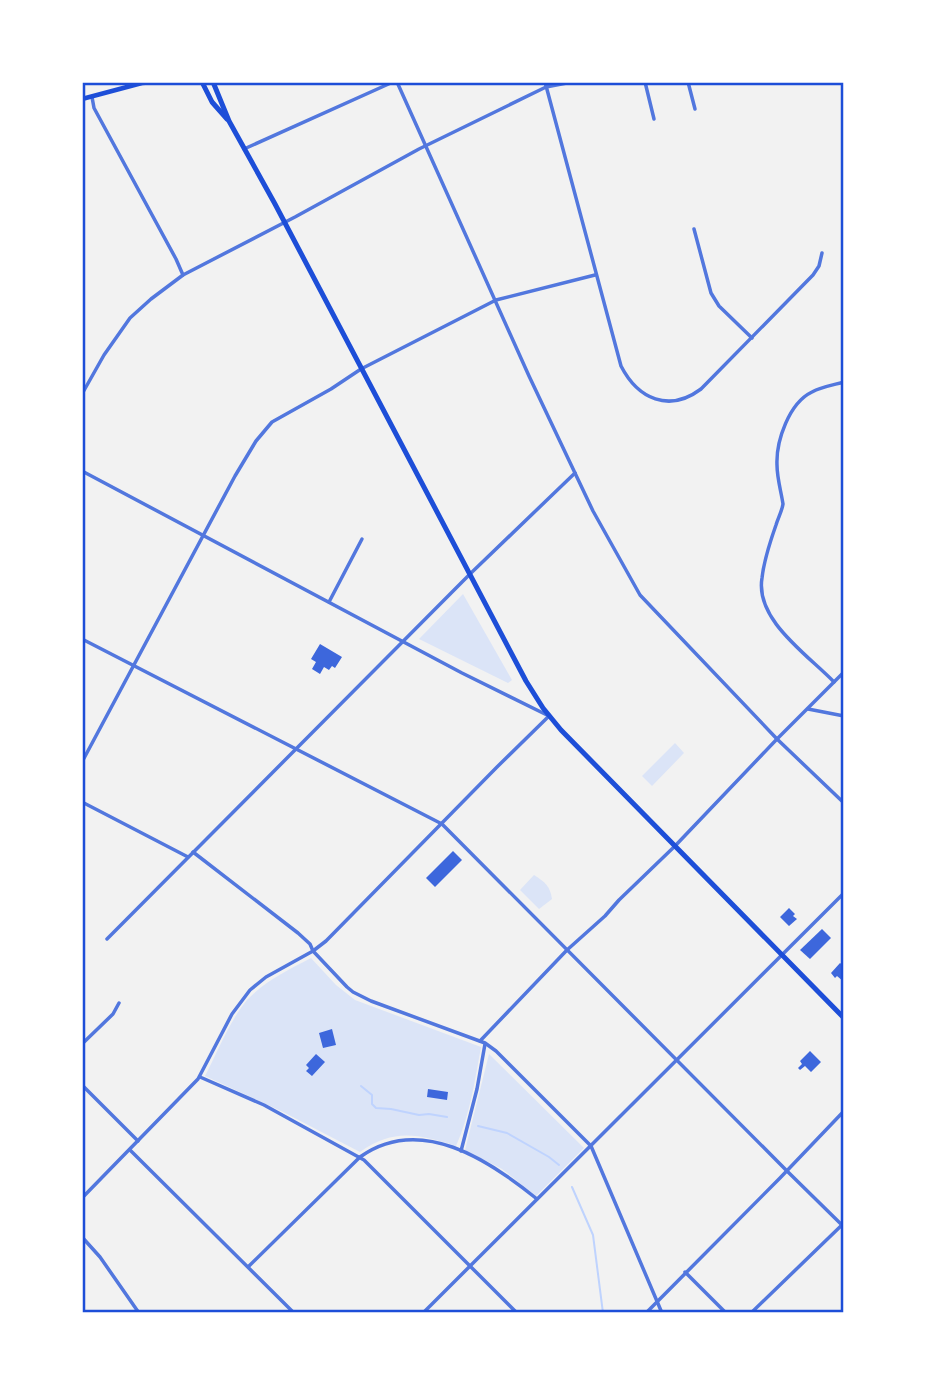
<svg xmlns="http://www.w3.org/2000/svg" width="926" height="1395" font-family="'Archivo Narrow',sans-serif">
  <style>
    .green { fill: #dbe4f7 }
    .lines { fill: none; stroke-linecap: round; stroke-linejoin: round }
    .stream { stroke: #bfd3fe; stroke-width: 2 }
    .building { fill: #3d67dc }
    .minor { stroke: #5277de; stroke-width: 3.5 }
    .tertiary { stroke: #5277de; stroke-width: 3.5 }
    .secondary { stroke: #1d4ed8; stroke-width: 4.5 }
    .primary { stroke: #1d4ed8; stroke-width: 5 }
    .neatline { fill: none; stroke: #1d4ed8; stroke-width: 2.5 }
  </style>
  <rect width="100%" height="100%" fill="#f2f2f2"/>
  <g class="green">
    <path d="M 463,594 L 512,680 L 508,683 L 419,639 Z"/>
    <path d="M 675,743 L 684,753 L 652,786 L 642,776 Z"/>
    <path d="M 534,875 C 545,882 550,886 552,899 L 539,909 L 520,890 Z"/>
    <path d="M 311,958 L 336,985 L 355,1000 L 481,1047 C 475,1080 470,1115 456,1146 C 418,1134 394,1128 360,1152 L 283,1112 L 205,1076 C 218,1051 229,1022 247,1000 C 265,981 288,970 311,958 Z"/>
    <path d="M 489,1054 L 584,1148 L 536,1196 L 502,1169 L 465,1150 Z"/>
  </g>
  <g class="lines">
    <g class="stream">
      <path d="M 361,1086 L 372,1095 L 372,1104 L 376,1108 L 391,1109 L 419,1115 L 429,1114 L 447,1117"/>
      <path d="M 478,1126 L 507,1133 L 549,1157 L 559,1165"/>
      <path d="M 572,1187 L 593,1235 L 603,1313"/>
    </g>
  </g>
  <g class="building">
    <path d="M 320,644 L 342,657 L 335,668 L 332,666 L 329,670 L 324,667 L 320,674 L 312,669 L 316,662 L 311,659 Z"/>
    <path d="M 453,851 L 462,860 L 435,887 L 426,878 Z"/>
    <path d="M 789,908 L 795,914 L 793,916 L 797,919 L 789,926 L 780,917 Z"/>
    <path d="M 822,929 L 831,938 L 810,959 L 800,950 Z"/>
    <path d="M 840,963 L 844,966 L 844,982 L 837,976 L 835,978 L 831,973 Z"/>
    <path d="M 332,1029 L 336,1045 L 323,1048 L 319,1033 Z"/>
    <path d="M 810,1051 L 821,1062 L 811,1072 L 805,1066 L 800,1070 L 798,1068 L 802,1064 L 800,1061 Z"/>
    <path d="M 316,1054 L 325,1062 L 312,1076 L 306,1071 L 309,1068 L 306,1065 Z"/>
    <path d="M 428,1089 L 448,1092 L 447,1100 L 427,1097 Z"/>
  </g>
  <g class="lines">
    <g class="minor">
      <path d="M 397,82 L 529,376 L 593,511 L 640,595 L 777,739 L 844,803"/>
      <path d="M 545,82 L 621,366 C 638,399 669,413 701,389 L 813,275 L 819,266 L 822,253"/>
      <path d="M 645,82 L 654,119"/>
      <path d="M 688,82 L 695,109"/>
      <path d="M 92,97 L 94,108 L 176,259 L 183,275"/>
      <path d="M 244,149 L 393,82"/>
      <path d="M 694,229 L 711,293 L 719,306 L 752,338"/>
      <path d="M 361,369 L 496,300 L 595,275"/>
      <path d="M 82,394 L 104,355 L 130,318 L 151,299 L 183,275 L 295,217 L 419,149 L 546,87 L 572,82"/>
      <path d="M 82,471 L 462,673 L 549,716 L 497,767 L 326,941 L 313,951 L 266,977 L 250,990 L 232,1014 L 198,1079 L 82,1198"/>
      <path d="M 329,602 L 362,539"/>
      <path d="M 834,682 C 808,655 755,620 762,578 C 764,560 770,542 776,525 C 778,518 782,511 783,504 C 781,491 777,478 777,465 C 776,441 789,403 812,392 C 821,387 833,385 844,382"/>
      <path d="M 808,709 L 844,716"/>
      <path d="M 82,802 L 188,857"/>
      <path d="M 193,852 L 298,933 L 310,944 L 313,951 L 347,987 L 353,992 L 371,1001 L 485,1043 L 496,1051 L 591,1146 L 662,1313"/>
      <path d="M 107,939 L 470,574 L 575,473"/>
      <path d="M 480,1041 L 567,950 L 605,916 L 619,900 L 675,846 L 777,739 L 844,672"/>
      <path d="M 82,1044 L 113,1014 L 119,1003"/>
      <path d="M 200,1077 L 264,1105 L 364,1160 L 517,1313"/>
      <path d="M 82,1085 L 138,1141"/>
      <path d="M 130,1150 L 294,1313"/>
      <path d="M 461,1151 L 477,1089 L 485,1044"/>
      <path d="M 787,1171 L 844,1227"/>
      <path d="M 82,1237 L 100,1257 L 139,1313"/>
      <path d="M 249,1266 L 360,1157 C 420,1114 489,1160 537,1199"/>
      <path d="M 685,1272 L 726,1313"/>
      <path d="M 423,1313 L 844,893"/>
      <path d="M 751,1313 L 844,1223"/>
    </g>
    <g class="tertiary">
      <path d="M 82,639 L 442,824 L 787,1171"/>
      <path d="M 82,762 L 235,476 L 256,441 L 272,422 L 331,389 L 361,369"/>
      <path d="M 646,1313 L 780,1178 L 844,1111"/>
    </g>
    <path class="secondary" d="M 82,99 L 142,83 L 155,82"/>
    <g class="primary">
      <path d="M 202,82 L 212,102 L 227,119"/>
      <path d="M 213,82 L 229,121 L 275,204 L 526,681 L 543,708 L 561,730 L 844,1018"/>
    </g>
  </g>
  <rect width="926" height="1395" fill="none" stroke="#ffffff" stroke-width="168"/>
  <rect x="84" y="84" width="758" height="1227" class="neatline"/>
</svg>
